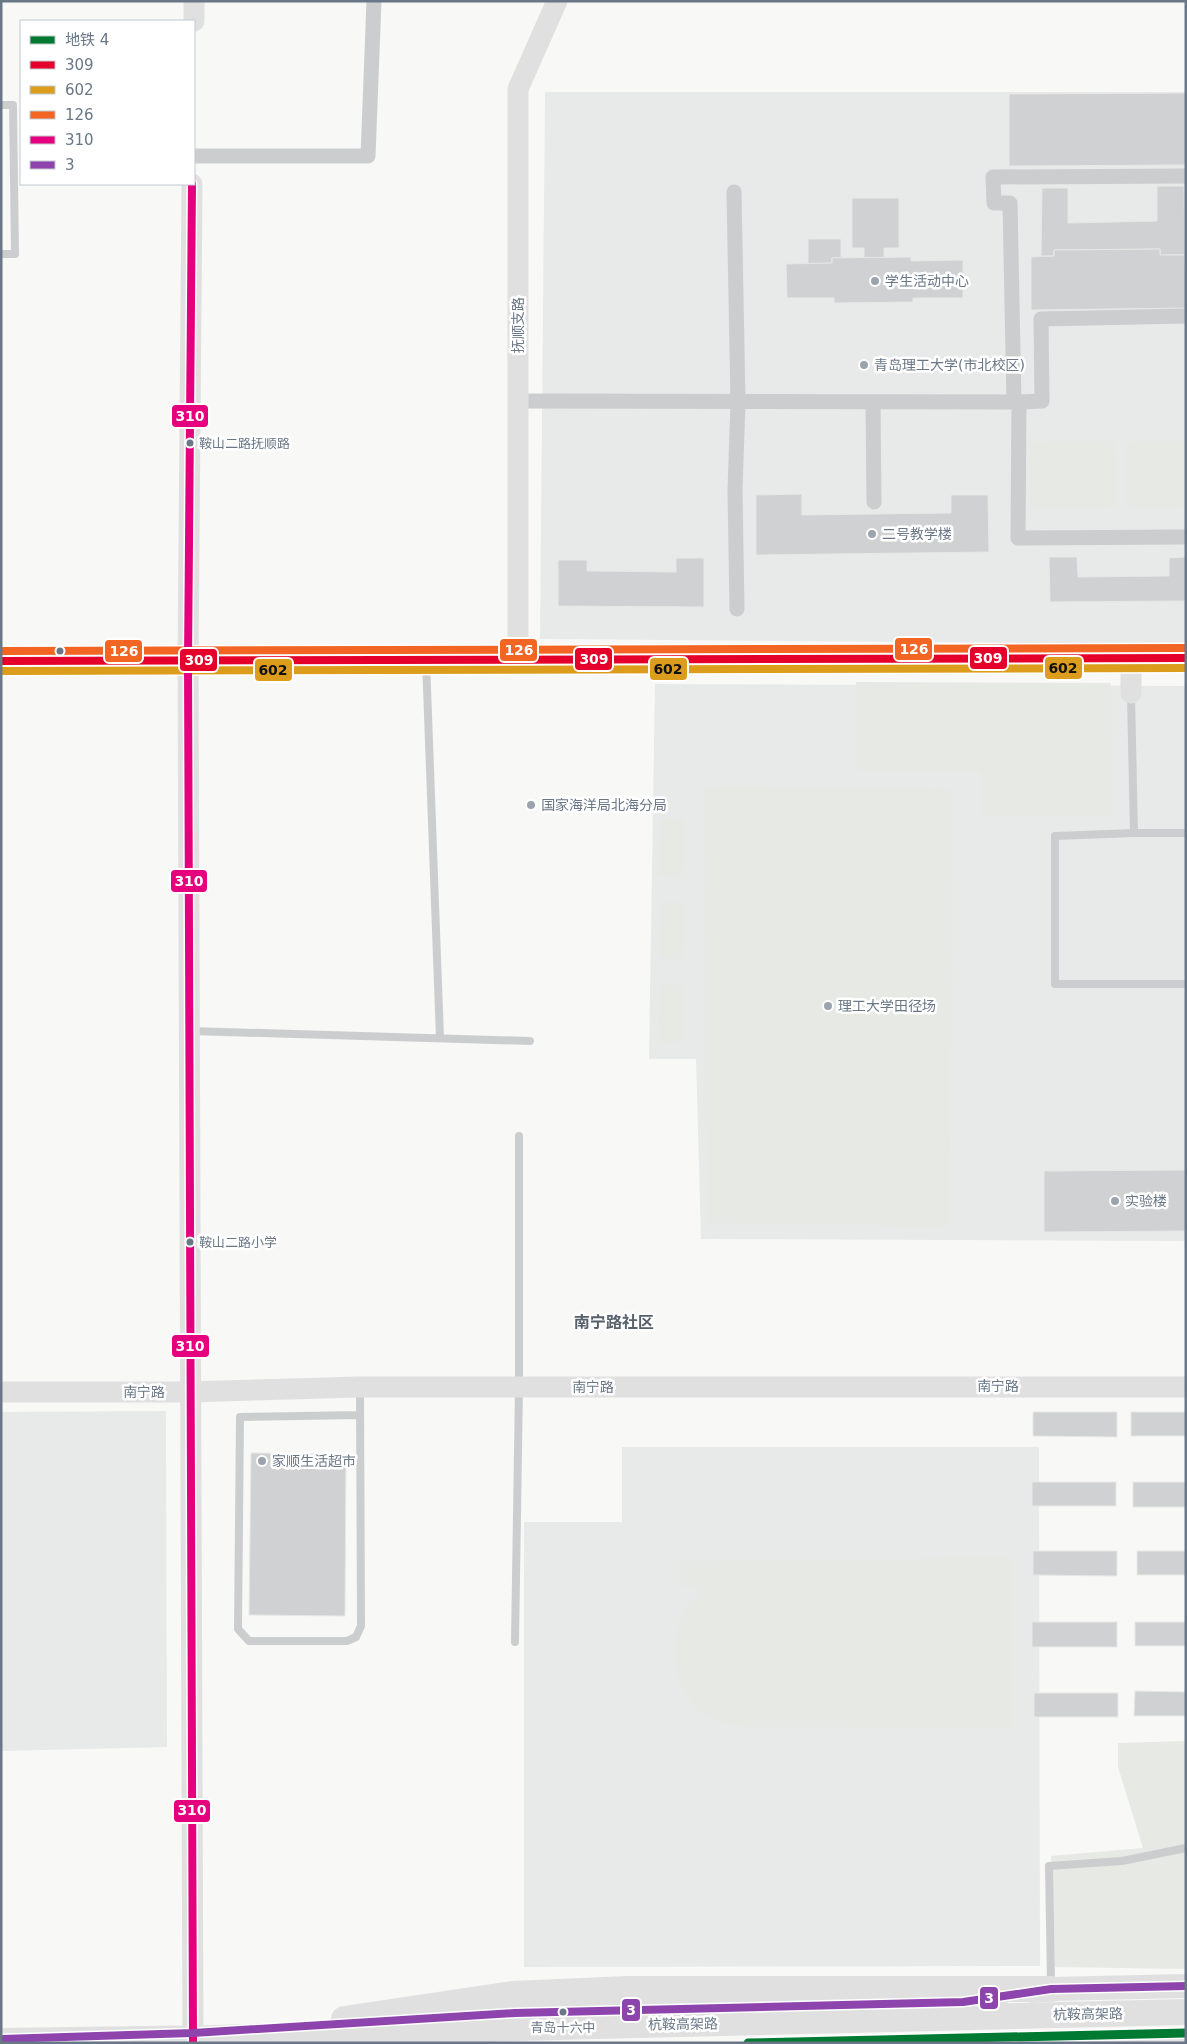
<svg xmlns="http://www.w3.org/2000/svg" width="1187" height="2044" font-family="'DejaVu Sans','Noto Sans SC',sans-serif">
  <style>
    .built { fill: #e8e9e9 }
    .green { fill: #e6e9e4 }
    .building { fill: #d0d1d2; stroke: #e7e7e6 }
    .lines { fill: none; stroke-linecap: round; stroke-linejoin: round }
    .lane { stroke: #cccdce; stroke-width: 8 }
    .street { stroke: #cccdce; stroke-width: 15 }
    .secondary { stroke: #e0e0e1; stroke-width: 21 }
    .primary { stroke: #e0e0e1; stroke-width: 24 }
    .highway { stroke: #e0e0e1; stroke-width: 26 }
    .bus-1-casing { stroke: #fff; stroke-width: 11 }
    .bus-2-casing { stroke: #fff; stroke-width: 11 }
    .bus-3-casing { stroke: #fff; stroke-width: 11 }
    .bus-4-casing { stroke: #fff; stroke-width: 11 }
    .bus-5-casing { stroke: #fff; stroke-width: 11 }
    .bus-1 { stroke: #e4002b; stroke-width: 8 }
    .bus-2 { stroke: #db9d1b; stroke-width: 8 }
    .bus-3 { stroke: #f26522; stroke-width: 8 }
    .bus-4 { stroke: #e5007d; stroke-width: 8 }
    .bus-5 { stroke: #8e44ad; stroke-width: 8 }
    .metro-1-casing { stroke: #fff; stroke-width: 12 }
    .metro-1 { stroke: #007a33; stroke-width: 9 }
    .poi-dot { fill: #9ba4ae; stroke: #fff; stroke-width: 2 }
    .bus-dot { fill: #697786; stroke: #fff; stroke-width: 2 }
    .labels { text-anchor: middle; stroke-width: 5; stroke-linejoin: round; paint-order: stroke }
    .bus-label { font-size: 13px; fill: #697786; stroke: #fff; text-anchor: start }
    .poi-label { font-size: 14px; fill: #697786; stroke: #fff; text-anchor: start }
    .street-label { font-size: 14px; fill: #697786; stroke: #fff }
    .quarter-label { font-size: 16px; font-weight: bold; fill: #56616c; stroke: #fff }
    .line-badge { stroke: #fff; stroke-width: 2 }
    .badge-label { font-size: 14px; text-anchor: middle; font-weight: bold; fill: #fff }
    .pale-badge-label { font-size: 14px; text-anchor: middle; font-weight: bold; fill: #111 }
  </style>
  <rect width="100%" height="100%" fill="#f8f8f7"/>
  <g class="built">
    <path d="M 545,92 L 1186,92 L 1186,644 L 540,639 Z"/>
    <path d="M 655,684 L 1186,686 L 1186,1241 L 701,1239 L 696,1059 L 649,1059 Z"/>
    <path d="M 166,1411 L 167,1747 L 1,1751 L 1,1412 Z"/>
    <path d="M 622,1447 L 1039,1447 L 1040,1966 L 524,1967 L 524,1522 L 622,1522 Z"/>
  </g>
  <g class="green">
    <path d="M 1115,441 L 1116,507 L 1030,508 L 1029,442 Z"/>
    <path d="M 1186,441 L 1186,507 L 1126,508 L 1126,442 Z"/>
    <path d="M 856,682 L 1111,683 L 1112,817 L 982,817 L 981,771 L 855,770 Z"/>
    <path d="M 705,787 L 952,789 L 949,1226 L 706,1223 Z"/>
    <path d="M 660,819 L 684,819 L 683,876 L 659,875 Z"/>
    <path d="M 660,902 L 684,902 L 683,959 L 659,958 Z"/>
    <path d="M 659,985 L 683,986 L 682,1043 L 658,1042 Z"/>
    <path d="M 1010,1558 L 1011,1728 L 749,1727 C 734,1725 718,1724 705,1714 C 662,1681 666,1619 705,1586 L 681,1587 L 681,1561 Z"/>
    <path d="M 1186,1741 L 1186,1969 L 1055,1967 L 1051,1856 L 1143,1848 L 1118,1767 L 1118,1743 Z"/>
  </g>
  <g class="building">
    <path d="M 1186,93 L 1186,165 L 1009,166 L 1009,94 Z"/>
    <path d="M 1157,186 L 1184,186 L 1185,255 L 1160,255 L 1160,249 L 1054,250 L 1054,256 L 1041,256 L 1042,188 L 1068,188 L 1068,223 L 1157,221 Z"/>
    <path d="M 852,198 L 899,198 L 899,248 L 884,248 L 884,258 L 864,258 L 864,248 L 852,248 Z"/>
    <path d="M 808,239 L 841,239 L 841,258 L 832,258 L 832,263 L 808,264 Z"/>
    <path d="M 1160,249 L 1160,255 L 1185,255 L 1186,308 L 1031,310 L 1031,257 L 1054,256 L 1054,250 Z"/>
    <path d="M 911,257 L 911,261 L 963,260 L 963,298 L 913,298 L 913,302 L 834,303 L 834,298 L 787,298 L 786,264 L 832,263 L 832,258 Z"/>
    <path d="M 802,494 L 802,515 L 951,513 L 951,495 L 988,495 L 989,552 L 756,555 L 756,495 Z"/>
    <path d="M 1049,557 L 1077,557 L 1078,577 L 1169,576 L 1169,558 L 1186,557 L 1186,601 L 1050,602 Z"/>
    <path d="M 676,558 L 704,558 L 704,607 L 558,606 L 558,560 L 587,560 L 587,571 L 676,572 Z"/>
    <path d="M 1186,1170 L 1186,1231 L 1044,1232 L 1044,1171 Z"/>
    <path d="M 1033,1412 L 1117,1412 L 1117,1437 L 1033,1436 Z"/>
    <rect x="1131" y="1412" width="55" height="24"/>
    <path d="M 251,1453 L 346,1454 L 345,1616 L 249,1615 Z"/>
    <rect x="1032" y="1482" width="84" height="24"/>
    <rect x="1133" y="1482" width="53" height="25"/>
    <path d="M 1033,1551 L 1117,1551 L 1117,1576 L 1033,1575 Z"/>
    <rect x="1137" y="1551" width="49" height="24"/>
    <rect x="1032" y="1622" width="85" height="25"/>
    <rect x="1135" y="1622" width="51" height="24"/>
    <path d="M 1135,1691 L 1186,1692 L 1186,1716 L 1134,1716 Z"/>
    <rect x="1034" y="1693" width="84" height="24"/>
  </g>
  <g class="lines">
    <g class="lane">
      <path d="M 1,105 L 13,105 L 15,254 L 1,254"/>
      <path d="M 426,661 L 440,1038"/>
      <path d="M 1131,695 L 1134,833 L 1186,833"/>
      <path d="M 1134,833 L 1055,836 L 1055,984 L 1186,984"/>
      <path d="M 191,1031 L 530,1041"/>
      <path d="M 360,1389 L 361,1626 L 356,1637 L 347,1641 L 249,1641 L 238,1629 L 240,1417 L 360,1415"/>
      <path d="M 515,1642 L 519,1387 L 519,1136"/>
      <path d="M 1051,1984 L 1049,1866 L 1122,1861 L 1186,1848"/>
    </g>
    <g class="street">
      <path d="M 194,156 L 368,156 L 374,1"/>
      <path d="M 734,192 L 738,402 L 735,490 L 737,609"/>
      <path d="M 1186,316 L 1041,319 L 1042,401 L 1019,402 L 1018,538 L 1186,537"/>
      <path d="M 518,401 L 1019,402"/>
      <path d="M 873,402 L 874,502"/>
      <path d="M 1014,402 L 1010,203 L 994,203 L 993,177 L 1186,176"/>
    </g>
    <g class="secondary">
      <path d="M 194,21 L 194,1"/>
      <path d="M 192,184 L 188,661 L 193,2043"/>
      <path d="M 518,658 L 518,89 L 557,1"/>
      <path d="M 1,661 L 518,658 L 1186,658"/>
      <path d="M 1131,693 L 1131,658"/>
      <path d="M 1,1392 L 189,1392 L 360,1387 L 1186,1387"/>
    </g>
    <g class="primary">
      <path d="M 1033,1991 L 1051,1989 L 1186,1986"/>
      <path d="M 416,2019 L 565,2011 L 963,2002 L 997,1997"/>
    </g>
    <g class="highway">
      <path d="M 344,2019 L 513,1994 L 628,1989 L 1051,1989"/>
      <path d="M 1,2041 L 215,2038 L 515,2028 L 1186,2012"/>
      <path d="M 1103,2043 L 1186,2041"/>
    </g>
    <defs>
      <path id="bus-1" d="M 1,661 L 1186,658"/>
      <path id="bus-2" d="M 1,671 L 1186,668"/>
      <path id="bus-3" d="M 1,651 L 1186,648"/>
      <path id="bus-4" d="M 192,184 L 188,661 L 193,2043"/>
      <path id="bus-5" d="M 1,2039 L 193,2033 L 515,2013 L 963,2002 L 1051,1989 L 1186,1986"/>
    </defs>
    <use href="#bus-1" class="bus-1-casing"/>
    <use href="#bus-2" class="bus-2-casing"/>
    <use href="#bus-3" class="bus-3-casing"/>
    <use href="#bus-4" class="bus-4-casing"/>
    <use href="#bus-5" class="bus-5-casing"/>
    <use href="#bus-1" class="bus-1"/>
    <use href="#bus-2" class="bus-2"/>
    <use href="#bus-3" class="bus-3"/>
    <use href="#bus-4" class="bus-4"/>
    <use href="#bus-5" class="bus-5"/>
    <defs>
      <path id="metro-1" d="M 748,2043 L 1186,2033"/>
    </defs>
    <use href="#metro-1" class="metro-1-casing"/>
    <use href="#metro-1" class="metro-1"/>
  </g>
  <g class="poi-dot">
    <circle cx="875" cy="281" r="5"/>
    <circle cx="864" cy="365" r="5"/>
    <circle cx="872" cy="534" r="5"/>
    <circle cx="531" cy="805" r="5"/>
    <circle cx="828" cy="1006" r="5"/>
    <circle cx="1115" cy="1201" r="5"/>
    <circle cx="262" cy="1461" r="5"/>
  </g>
  <g class="bus-dot">
    <circle cx="190" cy="443" r="4.5"/>
    <circle cx="60" cy="651" r="4.5"/>
    <circle cx="190" cy="1242" r="4.5"/>
    <circle cx="563" cy="2012" r="4.5"/>
  </g>
  <g class="labels">
    <g class="bus-label">
      <text x="199" y="448">鞍山二路抚顺路</text>
      <text x="199" y="1247">鞍山二路小学</text>
      <text x="563" y="2032" text-anchor="middle">青岛十六中</text>
    </g>
    <g class="poi-label">
      <text x="885" y="286">学生活动中心</text>
      <text x="874" y="370">青岛理工大学(市北校区)</text>
      <text x="882" y="539">二号教学楼</text>
      <text x="541" y="810">国家海洋局北海分局</text>
      <text x="838" y="1011">理工大学田径场</text>
      <text x="1125" y="1206">实验楼</text>
      <text x="272" y="1466">家顺生活超市</text>
    </g>
    <g class="street-label">
      <text transform="translate(518 325) rotate(-90)" y="5">抚顺支路</text>
      <text x="998" y="1391">南宁路</text>
      <text x="593" y="1392">南宁路</text>
      <text x="144" y="1397">南宁路</text>
      <text transform="translate(1088 2014) rotate(-1)" y="5">杭鞍高架路</text>
      <text transform="translate(683 2024) rotate(-1)" y="5">杭鞍高架路</text>
    </g>
    <g class="quarter-label">
      <text x="614" y="1328">南宁路社区</text>
    </g>
  </g>
  <g class="line-badge">
    <rect x="171" y="404" width="38" height="24" rx="5" fill="#e5007d"/>
    <rect x="894" y="637" width="39" height="24" rx="5" fill="#f26522"/>
    <rect x="499" y="638" width="39" height="24" rx="5" fill="#f26522"/>
    <rect x="104" y="639" width="39" height="24" rx="5" fill="#f26522"/>
    <rect x="969" y="646" width="39" height="24" rx="5" fill="#e4002b"/>
    <rect x="574" y="647" width="39" height="24" rx="5" fill="#e4002b"/>
    <rect x="179" y="648" width="39" height="24" rx="5" fill="#e4002b"/>
    <rect x="1044" y="656" width="39" height="24" rx="5" fill="#db9d1b"/>
    <rect x="649" y="657" width="39" height="24" rx="5" fill="#db9d1b"/>
    <rect x="254" y="658" width="39" height="24" rx="5" fill="#db9d1b"/>
    <rect x="170" y="869" width="38" height="24" rx="5" fill="#e5007d"/>
    <rect x="171" y="1334" width="39" height="24" rx="5" fill="#e5007d"/>
    <rect x="173" y="1799" width="38" height="24" rx="5" fill="#e5007d"/>
    <rect x="979" y="1986" width="20" height="24" rx="5" fill="#8e44ad"/>
    <rect x="621" y="1998" width="20" height="24" rx="5" fill="#8e44ad"/>
  </g>
  <g class="badge-label">
    <text x="190" y="421">310</text>
    <text x="914" y="654">126</text>
    <text x="519" y="655">126</text>
    <text x="124" y="656">126</text>
    <text x="988" y="663">309</text>
    <text x="594" y="664">309</text>
    <text x="199" y="665">309</text>
    <text x="189" y="886">310</text>
    <text x="190" y="1351">310</text>
    <text x="192" y="1815">310</text>
    <text x="989" y="2003">3</text>
    <text x="631" y="2015">3</text>
  </g>
  <g class="pale-badge-label">
    <text x="1063" y="673">602</text>
    <text x="668" y="674">602</text>
    <text x="273" y="675">602</text>
  </g>
  <rect width="1187" height="2044" fill="none" stroke="#697786" stroke-width="5"/>
  <rect x="20" y="20" width="175" height="165" fill="#ffffff" stroke="#c3c9cf"/>
  <rect x="30" y="36" width="25" height="8" fill="#007a33" stroke="#c3c9cf"/>
  <text x="65" y="45" font-size="15" fill="#697786">地铁 4</text>
  <rect x="30" y="61" width="25" height="8" fill="#e4002b" stroke="#c3c9cf"/>
  <text x="65" y="70" font-size="15" fill="#697786">309</text>
  <rect x="30" y="86" width="25" height="8" fill="#db9d1b" stroke="#c3c9cf"/>
  <text x="65" y="95" font-size="15" fill="#697786">602</text>
  <rect x="30" y="111" width="25" height="8" fill="#f26522" stroke="#c3c9cf"/>
  <text x="65" y="120" font-size="15" fill="#697786">126</text>
  <rect x="30" y="136" width="25" height="8" fill="#e5007d" stroke="#c3c9cf"/>
  <text x="65" y="145" font-size="15" fill="#697786">310</text>
  <rect x="30" y="161" width="25" height="8" fill="#8e44ad" stroke="#c3c9cf"/>
  <text x="65" y="170" font-size="15" fill="#697786">3</text>
</svg>
